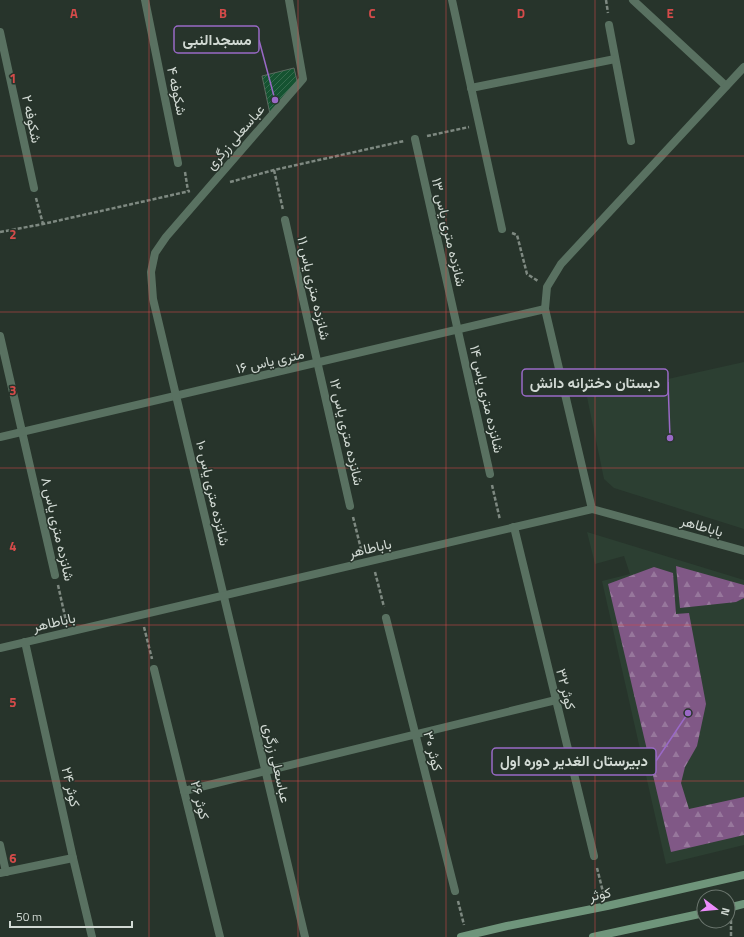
<svg xmlns="http://www.w3.org/2000/svg" width="744" height="937" font-family="'Titillium Web',Vazirmatn,sans-serif">
  <style>
    .built { fill: #2c3f32 }
    .forest { fill: url(#forest-firs) }
    .building { fill: url(#building-hatch); stroke: #5c6a60 }
    .lines { fill: none; stroke-linecap: round; stroke-linejoin: round }
    .path { stroke: #7e8981; stroke-width: 2.5; stroke-dasharray: 4 2; stroke-linecap: butt }
    .minor { stroke: #597161; stroke-width: 8 }
    .tertiary { stroke: #597161; stroke-width: 8 }
    .secondary { stroke: #6f957b; stroke-width: 8 }
    .grid { fill: none; stroke: #d54b4a; stroke-width: 1; stroke-opacity: 0.55 }
    .labels { text-anchor: middle; stroke-width: 3; stroke-linejoin: round; paint-order: stroke }
    .street-label { font-size: 14px; fill: #d1d9d3; stroke: #27342b }
    .grid-label { font-size: 13px; text-anchor: middle; font-weight: bold; fill: #d54b4a; stroke: #27342b; stroke-width: 3; stroke-linejoin: round; paint-order: stroke }
    .leader { fill: none; stroke: #9969c6; stroke-width: 1.5 }
    .callout-dot { fill: #9969c6; stroke: #27342b; stroke-width: 1.5 }
    .callout { fill: #27342b; stroke: #9969c6; stroke-width: 1.5 }
    .callout-label { font-size: 15px; text-anchor: middle; font-weight: bold; fill: #d1d9d3 }
  </style>
  <defs>
    <pattern id="forest-firs" width="22" height="20" patternUnits="userSpaceOnUse"><rect width="22" height="20" fill="#805886"/><path d="M5 1l3.5 6h-7zM16 11l3.5 6h-7z" fill="#97779c"/></pattern>
    <pattern id="building-hatch" width="6" height="6" patternUnits="userSpaceOnUse"><rect width="6" height="6" fill="#155331"/><path d="M-1 1l2-2M0 6l6-6M5 7l2-2" fill="none" stroke="#366b4e"/></pattern>
  </defs>
  <rect width="100%" height="100%" fill="#27342b"/>
  <g class="built">
    <path d="M 744,362 L 744,529 L 614,488 L 604,479 L 587,397 Z"/>
    <path d="M 587,532 L 744,580 L 744,845 L 666,864 L 602,581 L 630,574 L 624,556 L 595,564 Z"/>
  </g>
  <g class="forest">
    <path d="M 676,566 L 744,585 L 744,598 L 736,602 L 680,608 Z"/>
    <path d="M 654,567 L 673,573 L 676,614 L 689,613 L 706,704 L 697,746 L 685,767 L 681,783 L 689,809 L 744,797 L 744,835 L 671,852 L 608,584 Z"/>
  </g>
  <path class="building" d="M 294,68 L 298,85 L 270,114 L 262,76 Z"/>
  <g class="lines">
    <g class="path">
      <path d="M 606,0 L 608,13"/>
      <path d="M 427,136 L 469,127"/>
      <path d="M 274,170 L 283,210"/>
      <path d="M 185,172 L 188,191"/>
      <path d="M 230,182 L 274,170 L 404,141"/>
      <path d="M 36,198 L 43,224"/>
      <path d="M 0,232 L 43,224 L 190,191"/>
      <path d="M 512,233 L 517,235 L 527,274 L 538,281"/>
      <path d="M 492,485 L 500,520"/>
      <path d="M 353,517 L 362,553"/>
      <path d="M 375,572 L 384,607"/>
      <path d="M 58,585 L 66,621"/>
      <path d="M 144,627 L 152,659"/>
      <path d="M 597,868 L 604,896"/>
      <path d="M 458,901 L 464,925"/>
      <path d="M 731,920 L 731,937"/>
    </g>
    <g class="minor">
      <path d="M 145,0 L 178,163"/>
      <path d="M 452,0 L 502,229"/>
      <path d="M 633,0 L 726,86"/>
      <path d="M 609,25 L 631,141"/>
      <path d="M 0,32 L 34,188"/>
      <path d="M 471,88 L 615,59"/>
      <path d="M 415,139 L 490,474"/>
      <path d="M 285,220 L 350,506"/>
      <path d="M 0,336 L 55,575"/>
      <path d="M 0,437 L 545,309"/>
      <path d="M 592,509 L 545,309 L 547,287 L 561,264 L 744,67"/>
      <path d="M 514,527 L 594,856"/>
      <path d="M 386,618 L 455,891"/>
      <path d="M 25,642 L 73,858 L 92,937"/>
      <path d="M 154,669 L 220,937"/>
      <path d="M 184,791 L 556,700"/>
      <path d="M 0,845 L 6,872"/>
      <path d="M 0,873 L 73,858"/>
    </g>
    <g class="tertiary">
      <path d="M 289,0 L 303,79 L 166,237 L 155,253 L 151,272 L 153,299 L 305,937"/>
      <path d="M 0,648 L 592,509 L 744,551"/>
    </g>
    <g class="secondary">
      <path d="M 728,908 L 744,904"/>
      <path d="M 461,937 L 507,926 L 607,906 L 744,875"/>
      <path d="M 593,937 L 704,913"/>
    </g>
  </g>
  <path class="grid" d="M 149,0 L 149,937M 298,0 L 298,937M 446,0 L 446,937M 595,0 L 595,937M 0,156 L 744,156M 0,312 L 744,312M 0,468 L 744,468M 0,625 L 744,625M 0,781 L 744,781"/>
  <g class="labels">
    <g class="street-label">
      <text transform="translate(177 91) rotate(78)" y="5">شکوفه ۴</text>
      <text transform="translate(32 119) rotate(78)" y="5">شکوفه ۲</text>
      <text transform="translate(235 137) rotate(-49)" y="5">عباسعلی زرگری</text>
      <text transform="translate(449 232) rotate(77)" y="5">شانزده متری یاس ۱۳</text>
      <text transform="translate(314 288) rotate(77)" y="5">شانزده متری یاس ۱۱</text>
      <text transform="translate(270 361) rotate(-13)" y="5">۱۶ متری یاس</text>
      <text transform="translate(487 399) rotate(77)" y="5">شانزده متری یاس ۱۴</text>
      <text transform="translate(347 432) rotate(77)" y="5">شانزده متری یاس ۱۲</text>
      <text transform="translate(213 493) rotate(77)" y="5">شانزده متری یاس ۱۰</text>
      <text transform="translate(702 526) rotate(16)" y="5">باباطاهر</text>
      <text transform="translate(58 529) rotate(77)" y="5">شانزده متری یاس ۸</text>
      <text transform="translate(370 548) rotate(-13)" y="5">باباطاهر</text>
      <text transform="translate(54 622) rotate(-13)" y="5">باباطاهر</text>
      <text transform="translate(566 689) rotate(76)" y="5">کوثر ۳۲</text>
      <text transform="translate(433 751) rotate(76)" y="5">کوثر ۳۰</text>
      <text transform="translate(277 763) rotate(77)" y="5">عباسعلی زرگری</text>
      <text transform="translate(71 787) rotate(77)" y="5">کوثر ۲۴</text>
      <text transform="translate(200 800) rotate(76)" y="5">کوثر ۲۶</text>
      <text transform="translate(600 894) rotate(-12)" y="5">کوثر</text>
    </g>
  </g>
  <g class="grid-label">
    <text x="74" y="18">A</text>
    <text x="223" y="18">B</text>
    <text x="372" y="18">C</text>
    <text x="521" y="18">D</text>
    <text x="670" y="18">E</text>
    <text x="13" y="83">1</text>
    <text x="13" y="239">2</text>
    <text x="13" y="395">3</text>
    <text x="13" y="551">4</text>
    <text x="13" y="707">5</text>
    <text x="13" y="863">6</text>
  </g>
  <path class="leader" d="M275 100L259 40M670 438L668 382M688 713L656 761"/>
  <g class="callout-dot">
    <circle cx="275" cy="100" r="4"/>
    <circle cx="670" cy="438" r="4"/>
    <circle cx="688" cy="713" r="4"/>
  </g>
  <g class="callout">
    <rect x="174" y="26" width="85" height="27" rx="4"/>
    <rect x="522" y="369" width="146" height="27" rx="4"/>
    <rect x="492" y="748" width="164" height="27" rx="4"/>
  </g>
  <g class="callout-label">
    <text x="217" y="45">مسجدالنبی</text>
    <text x="595" y="388">دبستان دخترانه دانش</text>
    <text x="574" y="766">دبیرستان الغدیر دوره اول</text>
  </g>
  <g transform="translate(716 909) rotate(106)"><circle r="19" fill="#27342b" stroke="#6b766e"/>
  <path d="M0-3L7 15L0 10L-7 15Z" fill="#ec8cfb"/>
  <text y="-6" font-size="11" font-weight="bold" text-anchor="middle" fill="#d1d9d3">N</text>
  </g>
  <path d="M10 921v6h122v-6" fill="none" stroke="#d1d9d3" stroke-width="2"/>
  <text x="16" y="921" font-size="12" fill="#d1d9d3" stroke="#27342b" stroke-width="3" paint-order="stroke">50 m</text>
</svg>
